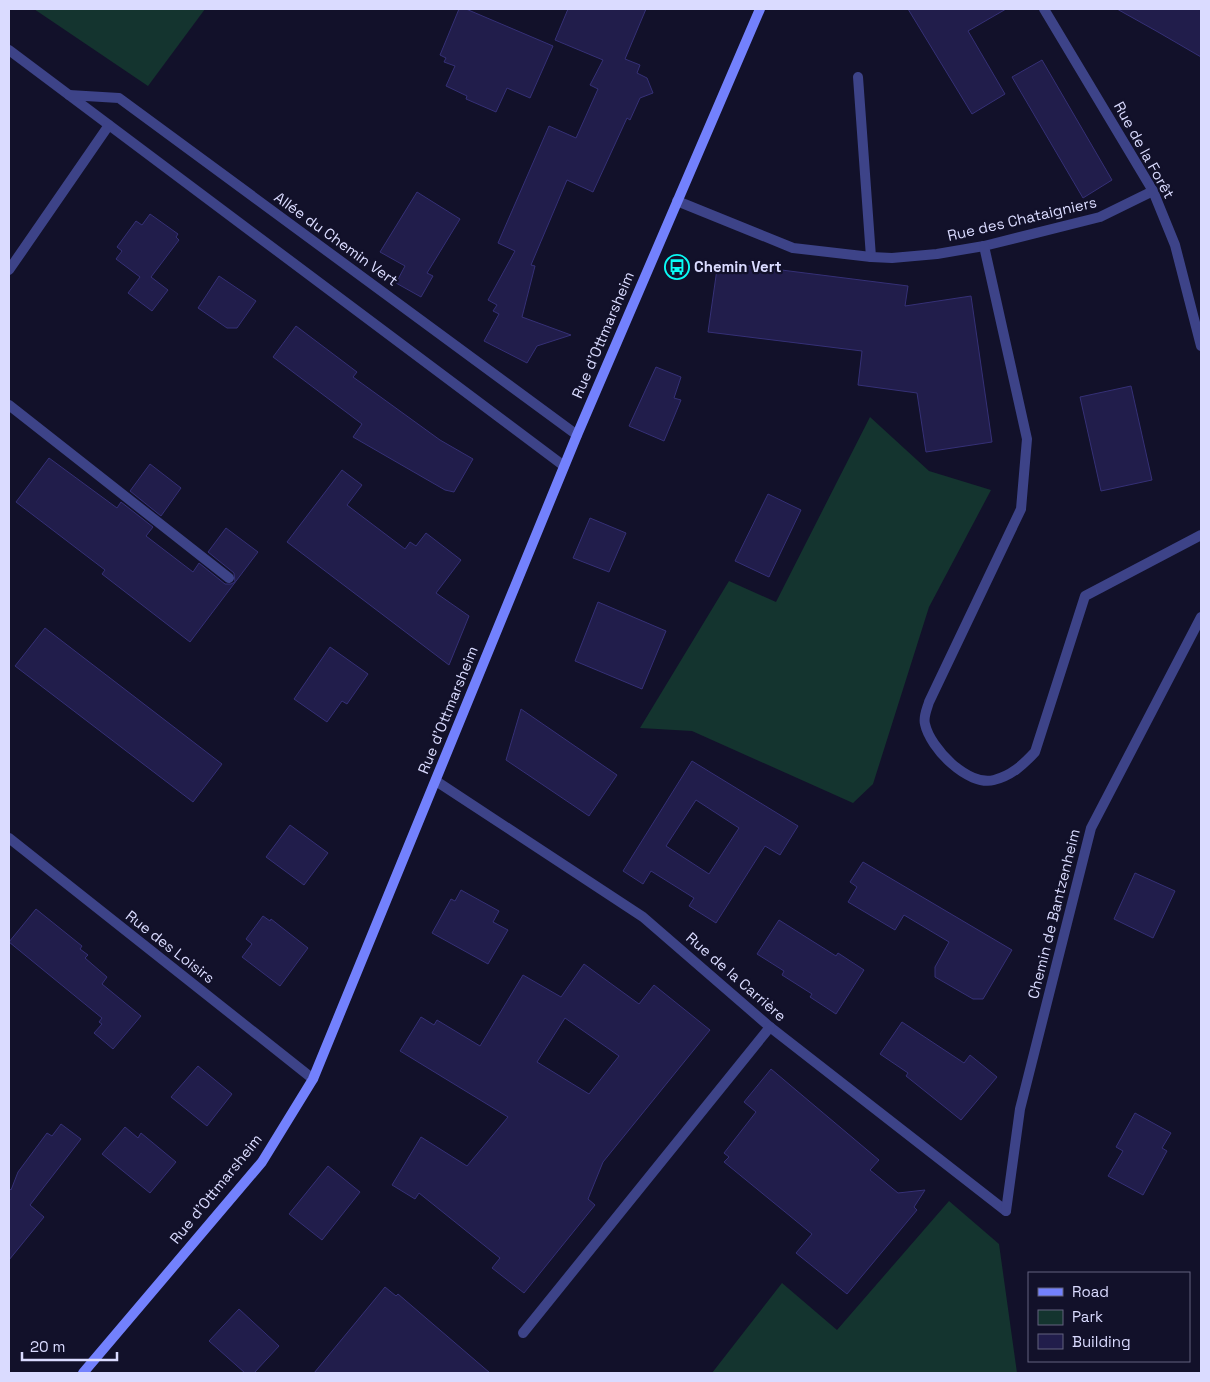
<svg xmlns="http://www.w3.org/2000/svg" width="1210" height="1382" font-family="'Space Grotesk',sans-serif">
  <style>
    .green { fill: #14342f }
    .building { fill: #211d4b; stroke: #353076; fill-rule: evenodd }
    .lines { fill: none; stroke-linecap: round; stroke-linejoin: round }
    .service { stroke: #3d4388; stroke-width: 10 }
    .minor { stroke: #3d4388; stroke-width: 10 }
    .secondary { stroke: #7381fd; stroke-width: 10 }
    .labels { text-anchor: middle; stroke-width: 4.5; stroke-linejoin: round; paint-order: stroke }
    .street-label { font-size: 15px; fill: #dadbff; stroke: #12112a }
    .poi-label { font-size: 15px; font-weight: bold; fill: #dadbff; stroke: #12112a; text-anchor: start }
  </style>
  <rect width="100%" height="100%" fill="#12112a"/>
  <g class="green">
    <path d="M 34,9 L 205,9 L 148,86 Z"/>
    <path d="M 870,417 L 929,471 L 991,490 L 929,607 L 873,784 L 853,803 L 692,731 L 640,728 L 729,581 L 776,602 Z"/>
    <path d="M 949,1201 L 999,1244 L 1017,1373 L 712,1373 L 782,1283 L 837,1330 Z"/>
  </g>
  <g class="building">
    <path d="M 459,9 L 466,9 L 553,46 L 530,98 L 507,88 L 496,112 L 466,99 L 467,96 L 446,86 L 455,66 L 444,62 L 446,58 L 440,55 Z"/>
    <path d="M 568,9 L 646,9 L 625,59 L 640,65 L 637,73 L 647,78 L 653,93 L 640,98 L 630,120 L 627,118 L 593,192 L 567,180 L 531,265 L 535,266 L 522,317 L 571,335 L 537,346 L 527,363 L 484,341 L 499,314 L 493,311 L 497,305 L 488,300 L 515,251 L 498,243 L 549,126 L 576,138 L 598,89 L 590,85 L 603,60 L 555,40 Z"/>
    <path d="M 908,9 L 1006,9 L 968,31 L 1005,94 L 972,114 Z"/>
    <path d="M 1117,9 L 1201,9 L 1201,57 L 1158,32 Z"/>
    <path d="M 1042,60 L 1112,180 L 1083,198 L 1012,77 Z"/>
    <path d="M 417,192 L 460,219 L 427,273 L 433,276 L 421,297 L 396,283 L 405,266 L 380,252 Z"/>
    <path d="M 150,214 L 178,234 L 176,237 L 179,240 L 151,277 L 168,290 L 152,311 L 128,293 L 140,277 L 116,259 L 122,251 L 117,247 L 136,221 L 142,225 Z"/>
    <path d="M 718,262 L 908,286 L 905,306 L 971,296 L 992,442 L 926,452 L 917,393 L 858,385 L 862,351 L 708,332 Z"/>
    <path d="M 219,276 L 256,301 L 237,328 L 227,328 L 198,308 Z"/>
    <path d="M 296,326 L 357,372 L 353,377 L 440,440 L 473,459 L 454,492 L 445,490 L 353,437 L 362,424 L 273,357 Z"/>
    <path d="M 656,367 L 681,377 L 674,398 L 681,400 L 664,441 L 629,426 Z"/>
    <path d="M 1131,386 L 1152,480 L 1101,491 L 1080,397 Z"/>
    <path d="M 49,458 L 117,508 L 121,502 L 153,527 L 146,536 L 193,572 L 199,563 L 225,584 L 231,584 L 235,582 L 234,573 L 208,552 L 226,528 L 258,552 L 190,642 L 102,574 L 105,570 L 16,502 Z"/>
    <path d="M 150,464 L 181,488 L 161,516 L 130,491 Z"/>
    <path d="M 342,470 L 362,485 L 347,505 L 405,549 L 410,542 L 416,546 L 426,533 L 461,560 L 436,593 L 469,616 L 449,665 L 287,542 Z"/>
    <path d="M 768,494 L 801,510 L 769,577 L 735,561 Z"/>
    <path d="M 590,518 L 626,533 L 609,572 L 573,558 Z"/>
    <path d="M 598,602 L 666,631 L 642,689 L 575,661 Z"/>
    <path d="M 45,628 L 222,764 L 193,802 L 15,666 Z"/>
    <path d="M 330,647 L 368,674 L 347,704 L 342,701 L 327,722 L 294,699 Z"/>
    <path d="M 521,709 L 617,775 L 589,816 L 506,760 Z"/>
    <path d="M 692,761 L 798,826 L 780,855 L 765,846 L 716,923 L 689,906 L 694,898 L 651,871 L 643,884 L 623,871 ZM 696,800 L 739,828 L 709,874 L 666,846 Z"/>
    <path d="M 290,825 L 328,853 L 304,885 L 266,857 Z"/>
    <path d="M 863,862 L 1012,950 L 983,999 L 973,999 L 935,977 L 935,967 L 949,942 L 904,915 L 895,930 L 848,902 L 857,887 L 850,882 Z"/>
    <path d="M 1135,873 L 1175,891 L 1153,938 L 1114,919 Z"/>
    <path d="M 461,890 L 499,911 L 493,922 L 508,930 L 488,964 L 432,933 L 451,899 L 455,901 Z"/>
    <path d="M 36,909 L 82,946 L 80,949 L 88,955 L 85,958 L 107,977 L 102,984 L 141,1016 L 113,1049 L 94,1033 L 102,1024 L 99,1022 L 102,1018 L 9,942 Z"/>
    <path d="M 263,916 L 270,921 L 271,919 L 308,948 L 280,986 L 242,957 L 252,944 L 246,939 Z"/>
    <path d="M 779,920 L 836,956 L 838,953 L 864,970 L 836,1014 L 810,997 L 812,994 L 782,975 L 784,971 L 757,954 Z"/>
    <path d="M 584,964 L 639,1004 L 654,985 L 710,1030 L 603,1162 L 588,1199 L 595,1205 L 524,1293 L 492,1268 L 500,1258 L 419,1193 L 415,1199 L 392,1185 L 421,1137 L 467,1166 L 508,1117 L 400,1051 L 421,1017 L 434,1025 L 437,1020 L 480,1046 L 523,975 L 561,997 ZM 565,1018 L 619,1056 L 589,1094 L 537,1062 Z"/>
    <path d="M 902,1022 L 964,1063 L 970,1055 L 997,1077 L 961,1120 L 906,1076 L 908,1073 L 880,1054 Z"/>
    <path d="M 198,1066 L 232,1094 L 207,1126 L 171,1097 Z"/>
    <path d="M 771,1069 L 879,1160 L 870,1170 L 898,1193 L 925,1190 L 914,1207 L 917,1210 L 847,1294 L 796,1253 L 812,1234 L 724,1162 L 729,1157 L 724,1153 L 756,1112 L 744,1102 Z"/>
    <path d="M 1135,1113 L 1171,1133 L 1162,1148 L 1167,1151 L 1143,1195 L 1108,1176 L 1123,1151 L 1116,1147 Z"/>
    <path d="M 61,1124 L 81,1139 L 30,1205 L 44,1217 L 9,1260 L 9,1188 L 11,1190 L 18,1172 L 47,1133 L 52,1136 Z"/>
    <path d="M 125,1127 L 138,1138 L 141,1133 L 176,1162 L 150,1193 L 102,1154 Z"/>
    <path d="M 328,1166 L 360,1192 L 322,1240 L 289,1214 Z"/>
    <path d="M 385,1287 L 396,1296 L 398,1294 L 490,1373 L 314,1373 Z"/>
    <path d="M 239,1309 L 279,1346 L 254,1373 L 245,1373 L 209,1341 Z"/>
  </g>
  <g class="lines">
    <g class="service">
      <path d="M 858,77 L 871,257"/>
      <path d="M 677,201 L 793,248 L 871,257 L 892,258 L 937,254 L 984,246 L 1100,217 L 1153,191"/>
      <path d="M 984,246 L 1027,439 L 1021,509 L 929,702 C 927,709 923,717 925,724 C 930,748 968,787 994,780 C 1011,776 1023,765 1035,752 L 1085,596 L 1201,535"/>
      <path d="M 9,405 L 229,578"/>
    </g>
    <g class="minor">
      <path d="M 1044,9 L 1153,191 L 1175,245 L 1201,346"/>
      <path d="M 9,50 L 564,466"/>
      <path d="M 69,95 L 119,98 L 577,435"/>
      <path d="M 9,270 L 109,125"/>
      <path d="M 436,781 L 643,917 L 770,1027 L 1006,1211"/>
      <path d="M 9,838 L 313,1079"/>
      <path d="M 1006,1211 L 1020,1109 L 1091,828 L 1201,617"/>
      <path d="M 523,1333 L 770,1027"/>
    </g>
    <path class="secondary" d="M 83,1373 L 262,1162 L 313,1079 L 577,435 L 760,9"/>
  </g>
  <defs>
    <symbol id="bus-ring" viewBox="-11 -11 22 22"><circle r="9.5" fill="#12112a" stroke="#09fcf5" stroke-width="1.5"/><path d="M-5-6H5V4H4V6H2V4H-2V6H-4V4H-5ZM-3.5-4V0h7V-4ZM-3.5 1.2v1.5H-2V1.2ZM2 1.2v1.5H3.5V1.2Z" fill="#09fcf5"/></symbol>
  </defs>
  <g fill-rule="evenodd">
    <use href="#bus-ring" x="663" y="253" width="28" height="28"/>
  </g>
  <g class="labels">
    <g class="street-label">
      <text transform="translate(1144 150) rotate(61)" y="5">Rue de la Forêt</text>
      <text transform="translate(1022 219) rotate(-13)" y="5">Rue des Chataigniers</text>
      <text transform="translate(336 239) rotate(36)" y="5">Allée du Chemin Vert</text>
      <text transform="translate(603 335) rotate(-67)" y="5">Rue d'Ottmarsheim</text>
      <text transform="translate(448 710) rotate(-68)" y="5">Rue d'Ottmarsheim</text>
      <text transform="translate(1054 914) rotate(-76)" y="5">Chemin de Bantzenheim</text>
      <text transform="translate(170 947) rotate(38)" y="5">Rue des Loisirs</text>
      <text transform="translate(736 977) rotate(41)" y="5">Rue de la Carrière</text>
      <text transform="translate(216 1189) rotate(-51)" y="5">Rue d'Ottmarsheim</text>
    </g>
    <g class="poi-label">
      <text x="694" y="272">Chemin Vert</text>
    </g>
  </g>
  <rect width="1210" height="1382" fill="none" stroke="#dadbff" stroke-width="20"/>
  <rect x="1028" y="1272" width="162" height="90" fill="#12112a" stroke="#62627f"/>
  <rect x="1038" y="1288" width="25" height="8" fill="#7381fd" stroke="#62627f"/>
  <text x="1072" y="1297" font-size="15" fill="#dadbff">Road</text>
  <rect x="1038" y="1310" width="25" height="15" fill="#14342f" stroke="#62627f"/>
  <text x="1072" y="1322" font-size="15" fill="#dadbff">Park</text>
  <rect x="1038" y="1334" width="25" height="15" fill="#211d4b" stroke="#62627f"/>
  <text x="1072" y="1347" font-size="15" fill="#dadbff">Building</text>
  <path d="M22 1352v8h95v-8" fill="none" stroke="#dadbff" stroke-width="2.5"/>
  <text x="30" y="1352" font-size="15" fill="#dadbff" stroke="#12112a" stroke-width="4" paint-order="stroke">20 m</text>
</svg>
